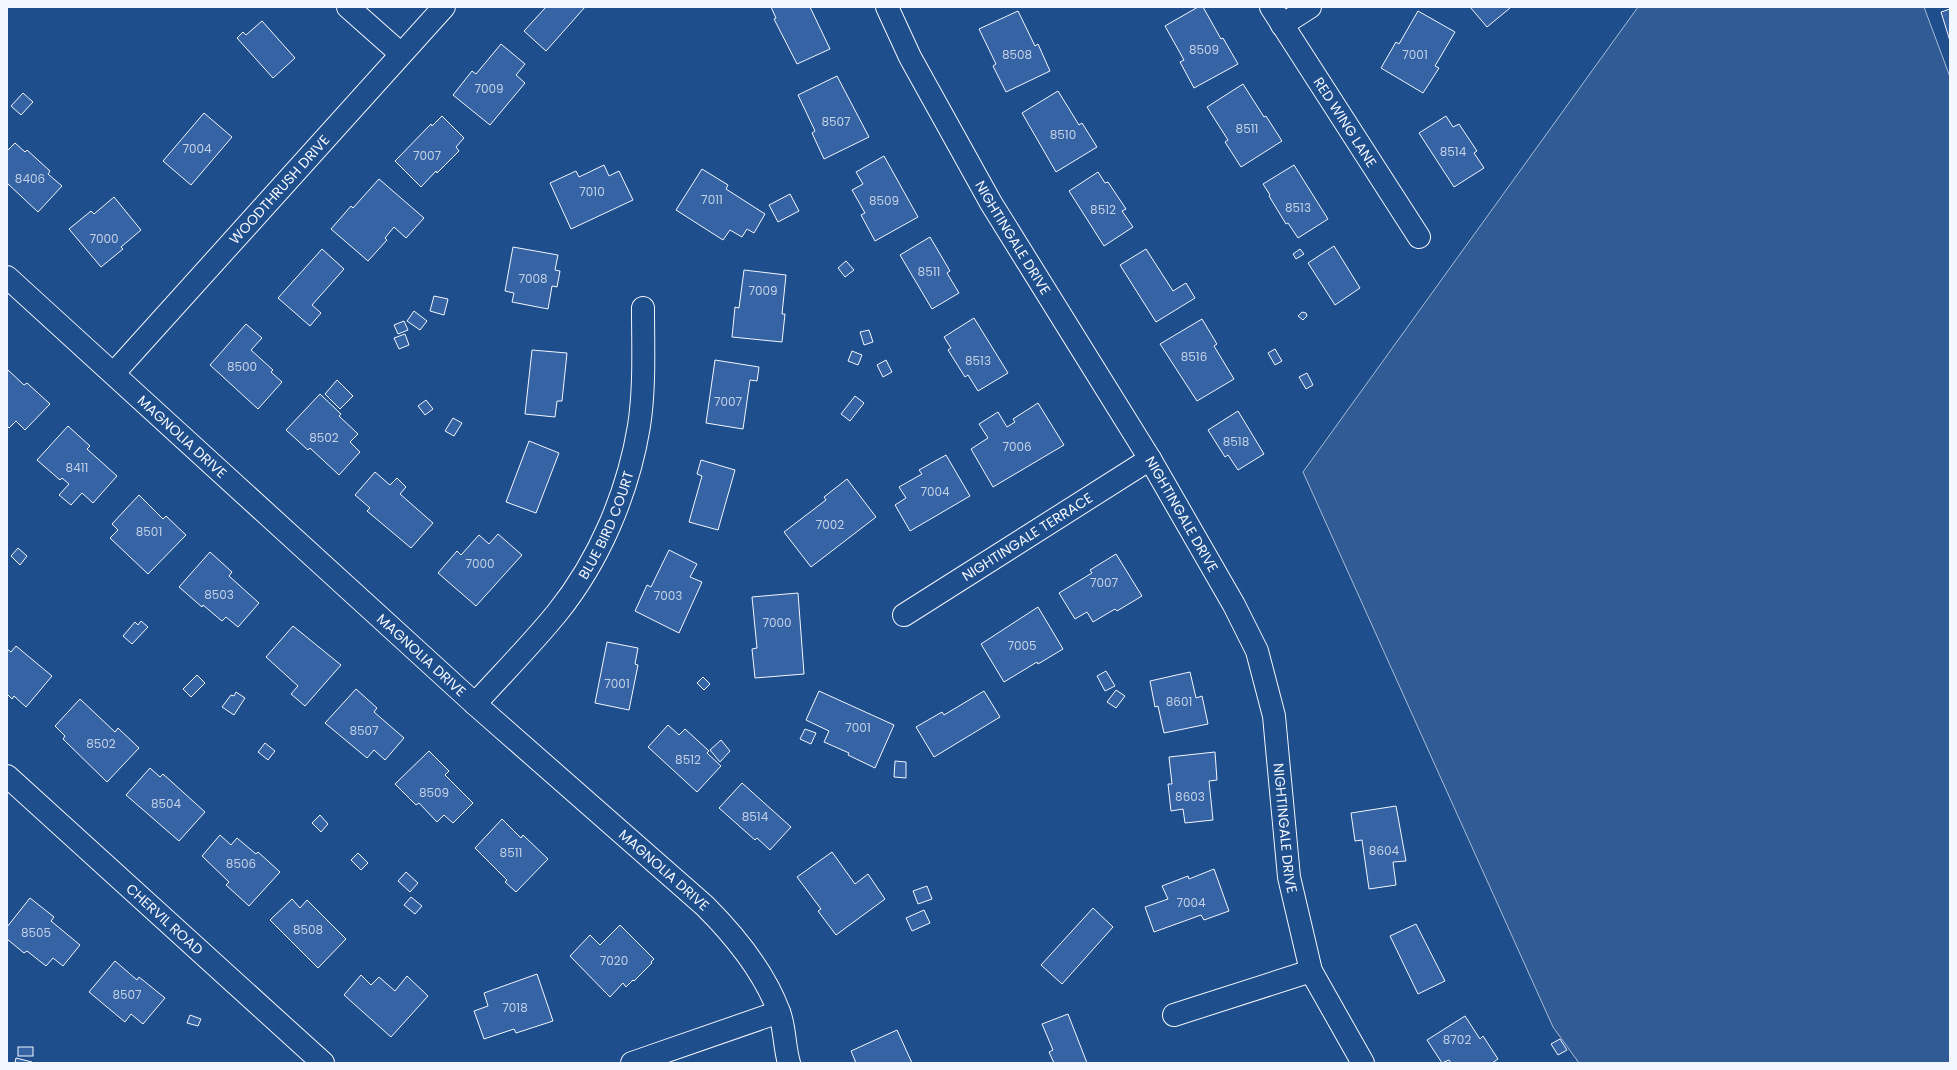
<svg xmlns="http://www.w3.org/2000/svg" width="1957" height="1070" font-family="Poppins,sans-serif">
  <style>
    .built { fill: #305b95; stroke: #a8bbd7 }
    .building { fill: #3563a3; stroke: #f2f6ff }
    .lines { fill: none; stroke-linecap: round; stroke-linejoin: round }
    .minor-casing { stroke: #f2f6ff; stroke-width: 24 }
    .minor { stroke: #1f4e8c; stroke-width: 22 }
    .labels { text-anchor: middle; stroke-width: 3; stroke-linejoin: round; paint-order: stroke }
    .number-label { font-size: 12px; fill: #c3d1e8 }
    .street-label { font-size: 14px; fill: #f2f6ff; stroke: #1f4e8c }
  </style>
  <rect width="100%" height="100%" fill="#1f4e8c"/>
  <path class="built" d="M 1638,7 L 1924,7 L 1950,77 L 1950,1063 L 1579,1063 L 1553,1027 L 1303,472 Z"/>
  <g class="building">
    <path d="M 546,7 L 585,7 L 546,51 L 524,31 Z"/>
    <path d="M 771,7 L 810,7 L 830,49 L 797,64 L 774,19 L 776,18 Z"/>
    <path d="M 1198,7 L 1203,7 L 1221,39 L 1223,38 L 1238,64 L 1194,88 L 1180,62 L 1184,60 L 1165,26 Z"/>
    <path d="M 1470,7 L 1509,7 L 1510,8 L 1487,27 Z"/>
    <path d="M 1950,9 L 1950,41 L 1941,12 Z"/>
    <path d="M 1018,11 L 1035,46 L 1038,44 L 1050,71 L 1006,92 L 993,66 L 996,64 L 979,29 Z"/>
    <path d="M 1418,11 L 1455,32 L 1435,66 L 1439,68 L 1423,93 L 1381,68 L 1396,42 L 1399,44 Z"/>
    <path d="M 262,21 L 295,58 L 273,78 L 237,38 L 243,32 L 246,35 Z"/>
    <path d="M 501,44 L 525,64 L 516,75 L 525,83 L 490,125 L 453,95 L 472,71 L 476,74 Z"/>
    <path d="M 837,76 L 869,137 L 824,159 L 812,133 L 815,131 L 798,95 Z"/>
    <path d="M 1243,84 L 1264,117 L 1266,116 L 1282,141 L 1241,167 L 1225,142 L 1228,140 L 1207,107 Z"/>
    <path d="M 1058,91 L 1079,125 L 1082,123 L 1097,147 L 1056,172 L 1022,113 Z"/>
    <path d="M 23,93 L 33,102 L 21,115 L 11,106 Z"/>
    <path d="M 204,113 L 232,137 L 191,185 L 163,161 Z"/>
    <path d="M 442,116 L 464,138 L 456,147 L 459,151 L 437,173 L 436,171 L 421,187 L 395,161 L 431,124 L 432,126 Z"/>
    <path d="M 1446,116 L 1453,127 L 1459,124 L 1477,151 L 1474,153 L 1484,168 L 1454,187 L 1419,133 Z"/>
    <path d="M 15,143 L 25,152 L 27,150 L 50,171 L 48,174 L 62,186 L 38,212 L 7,183 L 7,151 Z"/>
    <path d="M 884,156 L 918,217 L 875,241 L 861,215 L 865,213 L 852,190 L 863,184 L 856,172 Z"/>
    <path d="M 604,165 L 609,176 L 619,171 L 633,200 L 571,229 L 550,183 L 576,171 L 579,177 Z"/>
    <path d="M 1294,165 L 1328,219 L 1298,238 L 1288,223 L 1286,224 L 1269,196 L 1270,195 L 1263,184 Z"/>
    <path d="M 702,169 L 728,185 L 726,189 L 765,214 L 754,233 L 747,229 L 742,237 L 730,230 L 723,240 L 676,210 Z"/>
    <path d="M 1098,172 L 1105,183 L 1108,182 L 1126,209 L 1122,211 L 1133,227 L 1104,246 L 1069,191 Z"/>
    <path d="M 379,179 L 424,218 L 406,238 L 394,227 L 385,238 L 387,240 L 368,261 L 331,229 L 351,206 L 353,208 Z"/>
    <path d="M 790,194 L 799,211 L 778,222 L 769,205 Z"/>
    <path d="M 114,197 L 141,230 L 121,247 L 123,249 L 101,267 L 69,229 L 91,211 L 94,214 Z"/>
    <path d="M 930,237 L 950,271 L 947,273 L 959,293 L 932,309 L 900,255 Z"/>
    <path d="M 1334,246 L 1360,288 L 1335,305 L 1308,263 Z"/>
    <path d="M 513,247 L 558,255 L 555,270 L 560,271 L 557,287 L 552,286 L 548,309 L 512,302 L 514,293 L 505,291 Z"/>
    <path d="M 322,249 L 344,269 L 312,305 L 321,313 L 310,326 L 278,298 Z"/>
    <path d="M 1146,249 L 1173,291 L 1186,283 L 1195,298 L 1156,322 L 1120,265 Z"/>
    <path d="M 1300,249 L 1304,254 L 1296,259 L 1293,254 Z"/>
    <path d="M 846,261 L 854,270 L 845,277 L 838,268 Z"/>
    <path d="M 744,270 L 786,275 L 782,314 L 785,314 L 782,342 L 732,337 L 735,307 L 739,308 Z"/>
    <path d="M 434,296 L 448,299 L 444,315 L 430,311 Z"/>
    <path d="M 414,311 L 427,321 L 420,330 L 407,321 Z"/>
    <path d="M 1302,312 L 1306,313 L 1307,316 L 1303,320 L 1298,316 Z"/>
    <path d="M 974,318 L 1008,373 L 978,391 L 968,375 L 965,377 L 948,350 L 951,348 L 944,337 Z"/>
    <path d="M 1202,319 L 1217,344 L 1214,346 L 1234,379 L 1197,401 L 1160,344 Z"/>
    <path d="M 404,321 L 408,330 L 398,334 L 394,325 Z"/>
    <path d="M 246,324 L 262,338 L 251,350 L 273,370 L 271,372 L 282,382 L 258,409 L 210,365 Z"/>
    <path d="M 869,330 L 873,342 L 864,345 L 860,332 Z"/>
    <path d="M 405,334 L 409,345 L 399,349 L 394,338 Z"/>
    <path d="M 1275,349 L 1282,361 L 1275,365 L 1268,353 Z"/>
    <path d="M 532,350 L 567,353 L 562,401 L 557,401 L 555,417 L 525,414 Z"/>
    <path d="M 852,351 L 862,355 L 858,365 L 848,361 Z"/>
    <path d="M 715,360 L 759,367 L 757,381 L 750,380 L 743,429 L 706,423 Z"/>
    <path d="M 886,360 L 892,372 L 883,377 L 877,365 Z"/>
    <path d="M 7,369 L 24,385 L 27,383 L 50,404 L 25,430 L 16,421 L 9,428 L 7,426 Z"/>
    <path d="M 1307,373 L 1313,385 L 1306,389 L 1299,377 Z"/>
    <path d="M 337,380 L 353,396 L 340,409 L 325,394 Z"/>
    <path d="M 320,394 L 341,414 L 339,416 L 358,434 L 350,442 L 360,452 L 339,475 L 310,448 L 308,450 L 286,430 Z"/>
    <path d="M 855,396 L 864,403 L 850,421 L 841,414 Z"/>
    <path d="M 426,400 L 433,409 L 425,415 L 418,406 Z"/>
    <path d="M 1038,403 L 1064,445 L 993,487 L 971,449 L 988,438 L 979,424 L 998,412 L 1007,427 L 1015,422 L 1013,419 Z"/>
    <path d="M 1238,411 L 1264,454 L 1238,470 L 1228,455 L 1225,457 L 1208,430 Z"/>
    <path d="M 453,418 L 462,423 L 454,436 L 445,431 Z"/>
    <path d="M 68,426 L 90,446 L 87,449 L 117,476 L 93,503 L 82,493 L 71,505 L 59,495 L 69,484 L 62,478 L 60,480 L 37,460 Z"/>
    <path d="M 529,441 L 559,453 L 536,513 L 506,502 Z"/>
    <path d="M 946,455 L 970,496 L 910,531 L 895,505 L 906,498 L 899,487 L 922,474 L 919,470 Z"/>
    <path d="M 701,460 L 735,470 L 718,530 L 689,522 L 702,476 L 697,474 Z"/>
    <path d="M 375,472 L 390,485 L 397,478 L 406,487 L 400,494 L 433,523 L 411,548 L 367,511 L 370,508 L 355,495 Z"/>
    <path d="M 847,479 L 876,517 L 811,567 L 784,532 L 826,500 L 824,497 Z"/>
    <path d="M 139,495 L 163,519 L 166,516 L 186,535 L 148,574 L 110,538 L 118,530 L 112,524 Z"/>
    <path d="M 498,534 L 522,555 L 476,606 L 438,573 L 457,551 L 461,555 L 479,535 L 489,544 Z"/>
    <path d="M 18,548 L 27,556 L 20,565 L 11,556 Z"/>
    <path d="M 669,550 L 697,564 L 690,577 L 702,582 L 679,633 L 635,611 L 647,585 L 651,587 Z"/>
    <path d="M 210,552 L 232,572 L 229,576 L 259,603 L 238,627 L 226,617 L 222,621 L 203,605 L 202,607 L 179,587 Z"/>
    <path d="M 1116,554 L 1142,596 L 1117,611 L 1115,609 L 1093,622 L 1087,612 L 1075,619 L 1059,593 L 1092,573 L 1090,570 Z"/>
    <path d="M 798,593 L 804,674 L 755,678 L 752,649 L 757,648 L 752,597 Z"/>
    <path d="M 1038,607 L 1063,649 L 1038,664 L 1037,662 L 1004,682 L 981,644 Z"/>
    <path d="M 141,621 L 148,627 L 132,644 L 123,636 L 135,622 L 138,625 Z"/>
    <path d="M 293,626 L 341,665 L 305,706 L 291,694 L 298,686 L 266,657 Z"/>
    <path d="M 607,642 L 638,648 L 635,664 L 638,665 L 629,710 L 595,703 Z"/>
    <path d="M 16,646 L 52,676 L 26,707 L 14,696 L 12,699 L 7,694 L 7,649 L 11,652 Z"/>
    <path d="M 1106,671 L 1115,686 L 1105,691 L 1097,676 Z"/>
    <path d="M 1190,672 L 1196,698 L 1202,696 L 1208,724 L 1164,733 L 1158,706 L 1155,707 L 1150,681 Z"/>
    <path d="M 197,675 L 205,683 L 191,697 L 183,689 Z"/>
    <path d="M 703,677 L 710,684 L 704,690 L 697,683 Z"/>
    <path d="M 356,689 L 377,708 L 374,712 L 404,738 L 385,760 L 374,750 L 367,758 L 325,723 Z"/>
    <path d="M 1116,690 L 1125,696 L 1116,708 L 1107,702 Z"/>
    <path d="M 819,691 L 894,725 L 875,768 L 848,755 L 849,753 L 824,742 L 829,731 L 806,720 Z"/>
    <path d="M 984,691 L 1000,717 L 934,757 L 916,727 L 942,712 L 944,715 Z"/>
    <path d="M 236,692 L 245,698 L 234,715 L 222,707 L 231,695 L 234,696 Z"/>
    <path d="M 80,699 L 115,732 L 118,728 L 139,748 L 107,782 L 63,739 L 65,736 L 55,726 Z"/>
    <path d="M 668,725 L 679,735 L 685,729 L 709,751 L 707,753 L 721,766 L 697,792 L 648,747 Z"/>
    <path d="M 805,729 L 816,733 L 811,744 L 800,739 Z"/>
    <path d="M 721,740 L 730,751 L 720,762 L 710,750 Z"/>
    <path d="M 265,743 L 275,751 L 268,760 L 258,752 Z"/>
    <path d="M 429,751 L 449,771 L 445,775 L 473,803 L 453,823 L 444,815 L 437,822 L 419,803 L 416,805 L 395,784 Z"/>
    <path d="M 1215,752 L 1217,780 L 1209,781 L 1213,820 L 1185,823 L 1183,809 L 1171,811 L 1168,784 L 1172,784 L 1169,757 Z"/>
    <path d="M 895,761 L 906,762 L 906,778 L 894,777 Z"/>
    <path d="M 150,768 L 160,777 L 163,774 L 205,812 L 179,841 L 126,795 Z"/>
    <path d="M 742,783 L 791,827 L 770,850 L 757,838 L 755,840 L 719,808 Z"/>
    <path d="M 1396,806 L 1406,861 L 1393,862 L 1396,885 L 1369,889 L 1362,840 L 1355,841 L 1351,813 Z"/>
    <path d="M 320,815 L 328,824 L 321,832 L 312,823 Z"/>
    <path d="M 502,819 L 521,838 L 523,835 L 548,859 L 516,892 L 505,882 L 507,880 L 475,848 Z"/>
    <path d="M 220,835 L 231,845 L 237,838 L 256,854 L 258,852 L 280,872 L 249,906 L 226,885 L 229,882 L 202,856 Z"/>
    <path d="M 832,852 L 855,884 L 868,874 L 885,899 L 836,935 L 818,911 L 821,909 L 797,877 Z"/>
    <path d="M 358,853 L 368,863 L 361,870 L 351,860 Z"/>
    <path d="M 1214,869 L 1229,911 L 1204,920 L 1201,915 L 1154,932 L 1145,907 L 1168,899 L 1162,886 L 1188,876 L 1189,879 Z"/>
    <path d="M 406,872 L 418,883 L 410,892 L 398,881 Z"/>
    <path d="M 927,886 L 932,899 L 918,904 L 913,891 Z"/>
    <path d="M 411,897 L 422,906 L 415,914 L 404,905 Z"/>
    <path d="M 30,898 L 54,917 L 51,921 L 80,945 L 63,966 L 53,958 L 46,966 L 27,951 L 24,953 L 7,939 L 7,927 Z"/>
    <path d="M 292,899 L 300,908 L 307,900 L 346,939 L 318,968 L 270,920 Z"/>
    <path d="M 1093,908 L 1113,927 L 1062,984 L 1041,965 Z"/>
    <path d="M 924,910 L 930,923 L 912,931 L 906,918 Z"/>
    <path d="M 1416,924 L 1445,981 L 1418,994 L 1390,936 Z"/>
    <path d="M 620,925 L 654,959 L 651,962 L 652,963 L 634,981 L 633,980 L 626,987 L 623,983 L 610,997 L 570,956 L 590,935 L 600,945 Z"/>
    <path d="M 115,961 L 137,980 L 139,977 L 165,998 L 143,1024 L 131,1014 L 125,1022 L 89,992 Z"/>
    <path d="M 537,974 L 553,1021 L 516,1033 L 514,1029 L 484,1039 L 474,1011 L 488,1006 L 484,993 Z"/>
    <path d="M 361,975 L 371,985 L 379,977 L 395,991 L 407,976 L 428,996 L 391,1037 L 344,995 Z"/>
    <path d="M 1068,1014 L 1087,1063 L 1054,1063 L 1049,1052 L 1053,1050 L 1042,1024 Z"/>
    <path d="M 190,1015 L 201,1019 L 198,1026 L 187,1023 Z"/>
    <path d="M 1465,1016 L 1480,1039 L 1483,1036 L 1498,1059 L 1492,1063 L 1451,1063 L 1449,1060 L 1442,1063 L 1427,1040 Z"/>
    <path d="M 897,1030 L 912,1063 L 856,1063 L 851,1051 Z"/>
    <path d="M 1560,1039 L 1567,1050 L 1558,1055 L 1551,1044 Z"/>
    <rect x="18" y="1047" width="15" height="9"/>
    <path d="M 16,1058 L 32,1062 L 32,1063 L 15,1063 Z"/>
  </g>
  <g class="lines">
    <defs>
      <g id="minor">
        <path d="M 348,7 L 401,54"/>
        <path id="s1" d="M 887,7 L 910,57 L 991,203 L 1150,459 L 1234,605 L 1257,651 L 1274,716 L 1289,877 L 1311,971 L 1363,1063"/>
        <path id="s2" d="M 1271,7 L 1419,237"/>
        <path d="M 1282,25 L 1310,7"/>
        <path id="s3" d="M 7,277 L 475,704 L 705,906 C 735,936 764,971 779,1012 C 785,1027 784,1046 789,1063"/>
        <path id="s4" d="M 114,373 L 444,7"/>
        <path id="s5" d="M 904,615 L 1150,459"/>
        <path id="s6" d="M 475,704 C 502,674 531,645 557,613 C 599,561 628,493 639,426 C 645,387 643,347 643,308"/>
        <path id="s7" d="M 7,776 L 323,1063"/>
        <path d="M 1174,1015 L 1311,971"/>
        <path d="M 632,1063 L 779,1012"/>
      </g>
    </defs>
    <use href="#minor" class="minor-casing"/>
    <use href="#minor" class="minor"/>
  </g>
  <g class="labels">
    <g class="number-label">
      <text x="1204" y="54">8509</text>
      <text x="1017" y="59">8508</text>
      <text x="1415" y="59">7001</text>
      <text x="489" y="93">7009</text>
      <text x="836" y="126">8507</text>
      <text x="1247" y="133">8511</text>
      <text x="1063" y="139">8510</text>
      <text x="197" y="153">7004</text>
      <text x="1453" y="156">8514</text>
      <text x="427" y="160">7007</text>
      <text x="30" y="183">8406</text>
      <text x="592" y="196">7010</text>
      <text x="712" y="204">7011</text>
      <text x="884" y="205">8509</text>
      <text x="1298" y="212">8513</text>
      <text x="1103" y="214">8512</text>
      <text x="104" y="243">7000</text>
      <text x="929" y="276">8511</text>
      <text x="533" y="283">7008</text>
      <text x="763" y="295">7009</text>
      <text x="1194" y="361">8516</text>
      <text x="978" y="365">8513</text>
      <text x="242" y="371">8500</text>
      <text x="728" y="406">7007</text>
      <text x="324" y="442">8502</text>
      <text x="1236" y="446">8518</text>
      <text x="1017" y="451">7006</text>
      <text x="77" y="472">8411</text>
      <text x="935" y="496">7004</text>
      <text x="830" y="529">7002</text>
      <text x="149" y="536">8501</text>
      <text x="480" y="568">7000</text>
      <text x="1104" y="587">7007</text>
      <text x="219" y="599">8503</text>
      <text x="668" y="600">7003</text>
      <text x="777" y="627">7000</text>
      <text x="1022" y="650">7005</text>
      <text x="617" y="688">7001</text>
      <text x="1179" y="706">8601</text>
      <text x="858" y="732">7001</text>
      <text x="364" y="735">8507</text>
      <text x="101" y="748">8502</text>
      <text x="688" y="764">8512</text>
      <text x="434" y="797">8509</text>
      <text x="1190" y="801">8603</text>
      <text x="166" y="808">8504</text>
      <text x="755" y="821">8514</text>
      <text x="1384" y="855">8604</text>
      <text x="511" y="857">8511</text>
      <text x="241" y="868">8506</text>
      <text x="1191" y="907">7004</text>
      <text x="308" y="934">8508</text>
      <text x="36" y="937">8505</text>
      <text x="614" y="965">7020</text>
      <text x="127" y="999">8507</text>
      <text x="515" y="1012">7018</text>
      <text x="1457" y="1044">8702</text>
    </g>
    <g class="street-label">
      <text dy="5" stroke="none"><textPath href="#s2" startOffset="137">RED WING LANE</textPath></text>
      <text dy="5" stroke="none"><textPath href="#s4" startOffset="247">WOODTHRUSH DRIVE</textPath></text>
      <text dy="5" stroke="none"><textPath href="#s1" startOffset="263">NIGHTINGALE DRIVE</textPath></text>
      <text dy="5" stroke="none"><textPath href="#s3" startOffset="237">MAGNOLIA DRIVE</textPath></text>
      <text dy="5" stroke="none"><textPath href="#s1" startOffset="587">NIGHTINGALE DRIVE</textPath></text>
      <text dy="5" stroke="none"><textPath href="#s6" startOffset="224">BLUE BIRD COURT</textPath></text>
      <text dy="5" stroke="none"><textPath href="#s5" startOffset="146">NIGHTINGALE TERRACE</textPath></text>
      <text dy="5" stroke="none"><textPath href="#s3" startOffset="561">MAGNOLIA DRIVE</textPath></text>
      <text dy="5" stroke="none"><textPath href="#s1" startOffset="923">NIGHTINGALE DRIVE</textPath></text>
      <text dy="5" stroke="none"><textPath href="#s3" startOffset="885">MAGNOLIA DRIVE</textPath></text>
      <text dy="5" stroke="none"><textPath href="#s7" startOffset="213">CHERVIL ROAD</textPath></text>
    </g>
  </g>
  <rect width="1957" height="1070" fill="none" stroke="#f2f6ff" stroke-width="16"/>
</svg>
